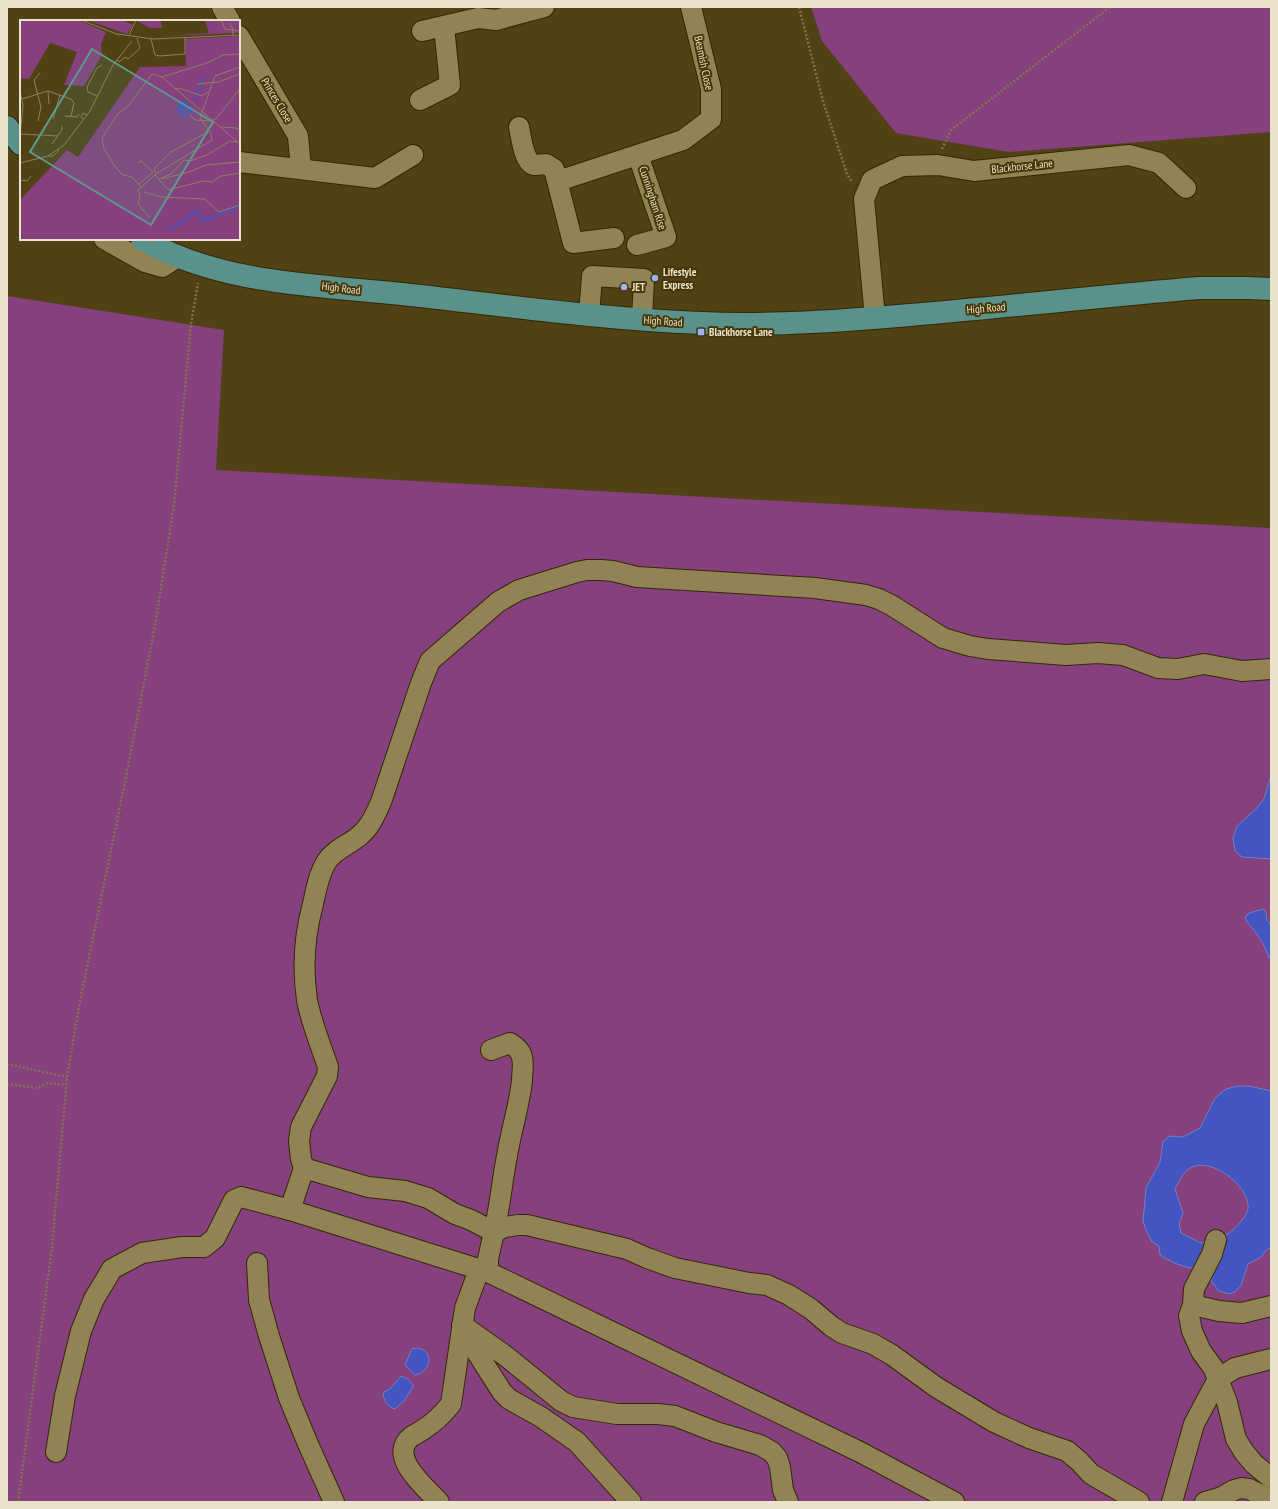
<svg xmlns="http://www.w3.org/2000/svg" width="1278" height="1509" font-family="'PT Sans Narrow',sans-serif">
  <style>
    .green { fill: #86407e }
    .water { fill: #4355c0; stroke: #757fc3 }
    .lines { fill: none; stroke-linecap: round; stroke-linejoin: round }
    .minor-casing { stroke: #332805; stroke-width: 22 }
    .major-casing { stroke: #332805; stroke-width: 24 }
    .path { stroke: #80744d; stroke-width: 2.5; stroke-dasharray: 2 2; stroke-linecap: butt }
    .minor { stroke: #928355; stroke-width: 20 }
    .major { stroke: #5a918a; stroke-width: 22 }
    .poi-dot { fill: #9fb3fd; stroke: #453706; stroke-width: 1.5 }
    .labels { text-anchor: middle; stroke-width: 4; stroke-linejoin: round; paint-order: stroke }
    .street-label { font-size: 11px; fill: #eae2cb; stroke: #453706 }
    .poi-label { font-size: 11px; font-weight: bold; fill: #eae2cb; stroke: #453706; text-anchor: start }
    .inset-river { fill: none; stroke: #4355c0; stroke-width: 2 }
    .inset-road { fill: none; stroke: #8e825d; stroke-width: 1 }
    .view { fill: #5c9c8f; fill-opacity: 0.15; stroke: #5c9c8f; stroke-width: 2 }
    .inset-edge { fill: none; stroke: #eae2cb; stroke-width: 2 }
  </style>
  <rect width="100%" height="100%" fill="#504214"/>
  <g class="green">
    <path d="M 811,7 L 1271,7 L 1271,132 L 1009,152 L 896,133 L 822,41 Z"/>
    <path d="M 7,296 L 224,330 L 216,470 L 1271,528 L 1271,1502 L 7,1502 Z"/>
  </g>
  <g class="water">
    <path d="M 1271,775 L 1271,859 L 1242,857 L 1235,851 L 1233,838 L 1237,826 L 1256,809 L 1264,799 Z"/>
    <path d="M 1264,909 L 1266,912 L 1267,920 L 1271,925 L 1271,958 L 1269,958 C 1262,938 1257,935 1245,919 L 1246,916 L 1249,913 Z"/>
    <path d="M 1238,1086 L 1249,1086 L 1271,1091 L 1271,1248 L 1266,1250 L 1261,1257 L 1248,1264 L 1241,1286 L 1235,1292 L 1229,1294 L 1219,1291 L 1211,1281 L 1224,1236 C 1232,1232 1237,1227 1242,1220 C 1245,1216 1247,1213 1248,1209 C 1251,1186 1208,1154 1189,1169 C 1182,1173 1179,1182 1175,1189 L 1183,1213 L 1179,1224 L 1181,1233 L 1201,1243 L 1207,1242 L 1197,1268 C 1182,1268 1172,1262 1160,1255 L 1159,1246 L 1152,1242 L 1146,1230 L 1143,1221 L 1146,1188 L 1160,1162 L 1163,1142 L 1169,1136 L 1183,1137 L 1200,1128 L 1215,1098 L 1226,1089 Z"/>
    <path d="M 417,1348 C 436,1351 430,1373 415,1375 L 405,1365 L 411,1351 L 412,1349 Z"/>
    <path d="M 401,1376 L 408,1379 L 413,1385 L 413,1387 L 404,1401 L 395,1409 C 388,1407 385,1402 383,1395 L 384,1392 L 390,1389 Z"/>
  </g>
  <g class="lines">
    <defs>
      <g id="minor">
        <path d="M 222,7 L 230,21"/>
        <path d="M 422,31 L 478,18 L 496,20 L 544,7"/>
        <path d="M 239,36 L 298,136 L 301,169"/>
        <path d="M 420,100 L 450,85 L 444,27"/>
        <path d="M 519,127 C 521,136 524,163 534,165 C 537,165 543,164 546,164 L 554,169 L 573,243 L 614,238"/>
        <path d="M 239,162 L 375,178 L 413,155"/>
        <path d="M 558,181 L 683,140 L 711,119 L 711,89 L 691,7"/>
        <path d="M 104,239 L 145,262 L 162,267 L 179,256"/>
        <path d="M 637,245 L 666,237 L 638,155"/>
        <path d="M 589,315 L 592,276 L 644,279 L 642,319"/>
        <path d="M 875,318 L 864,199 L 872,180 L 902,166 L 938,165 L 974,171 L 1129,155 L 1159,163 L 1186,188"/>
        <path d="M 304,1168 L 368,1187 L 405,1191 L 428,1198 L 455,1214 L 471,1220 L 494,1232 C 500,1207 502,1181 507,1156 C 511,1131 519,1107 522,1081 C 522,1073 524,1065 522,1057 C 520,1050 516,1047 510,1043 L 491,1050"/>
        <path d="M 290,1210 L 304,1168 L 301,1159 L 299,1141 L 301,1127 L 327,1076 L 328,1067 C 321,1046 311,1022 307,1000 C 302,966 304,937 313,904 C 316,890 319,873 327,861 C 334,850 348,845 358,837 C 370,828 375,815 381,802 L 421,683 L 430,661 L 498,602 L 519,590 L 577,572 L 587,570 L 601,570 L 613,571 L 637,577 L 815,588 L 866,595 L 879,599 L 891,605 L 943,638 L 970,646 L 988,649 L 1066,655 L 1098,653 L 1123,655 L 1158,668 L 1178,669 L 1204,664 L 1242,671 L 1271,669"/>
        <path d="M 1216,1240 L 1212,1254 L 1194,1289 L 1193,1305 L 1189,1316 L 1192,1331 L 1201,1351 L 1214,1369 L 1227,1402 L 1236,1439 L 1244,1452 L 1254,1464 L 1271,1478"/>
        <path d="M 257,1263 L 259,1300 L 269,1336 L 289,1398 L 308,1444 L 334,1502"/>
        <path d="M 488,1272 L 488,1259 L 494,1232 L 505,1227 L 518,1225 L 527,1225 L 627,1249 L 647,1258 L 675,1268 L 749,1283 L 767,1285 L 789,1295 L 811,1309 L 831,1326 L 842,1333 L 873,1344 L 892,1355 L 936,1387 L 994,1422 L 1029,1438 L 1067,1451 L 1079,1461 L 1091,1474 L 1139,1502"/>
        <path d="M 1193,1305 L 1219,1311 L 1242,1313 L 1271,1306"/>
        <path d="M 462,1325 L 507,1357 L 561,1401 L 573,1407 L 617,1414 L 658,1414 L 675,1416 L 716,1432 L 760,1445 L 772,1452 L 777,1458 L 780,1467 L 783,1490 L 788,1502"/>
        <path d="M 465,1330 L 474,1348 L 502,1392 L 509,1399 L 541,1417 L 577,1442 L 631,1502"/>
        <path d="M 56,1452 L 65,1396 L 81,1331 L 94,1299 L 112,1269 L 142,1253 L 182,1247 L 204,1247 L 215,1238 L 234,1200 L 241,1197 L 290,1210 L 488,1272 L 860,1452 L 954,1502"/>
        <path d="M 439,1502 C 426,1488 387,1456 411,1437 C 415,1434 420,1432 424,1429 C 435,1422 443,1414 451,1404 L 465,1308 L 479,1270"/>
        <path d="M 1172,1502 L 1194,1424 L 1218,1379 L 1235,1368 L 1271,1359"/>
        <path d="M 1205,1502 L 1222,1497 L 1234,1490 L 1241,1488 L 1249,1489 L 1271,1500"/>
      </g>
      <g id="major">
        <path d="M 7,127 L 21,144"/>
        <path d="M 142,239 C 219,284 316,285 402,294 C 502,305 601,319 701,323 C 771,326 841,321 910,315 C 1006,307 1102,296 1199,288 L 1247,288 L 1271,289"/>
      </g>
    </defs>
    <use href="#minor" class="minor-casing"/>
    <use href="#major" class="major-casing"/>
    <g class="path">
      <path d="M 799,7 L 823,101 L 847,174 L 852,182"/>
      <path d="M 942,149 L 951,130 L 1110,7"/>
      <path d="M 7,1064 L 67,1077"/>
      <path d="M 7,1084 L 37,1088 L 48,1083 L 66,1085"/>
      <path d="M 18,1502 L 52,1248 L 67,1077 L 80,1001 L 127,772 L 155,625 L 174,505 L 191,324 L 198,283"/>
    </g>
    <use href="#minor" class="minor"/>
    <use href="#major" class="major"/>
  </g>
  <g class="poi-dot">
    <circle cx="655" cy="278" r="4"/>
    <circle cx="624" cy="287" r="4"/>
    <rect x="697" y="328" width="8" height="8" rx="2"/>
  </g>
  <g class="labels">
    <g class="street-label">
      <text transform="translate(704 63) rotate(78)" y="4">Beamish Close</text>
      <text transform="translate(277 100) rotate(59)" y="4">Princes Close</text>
      <text transform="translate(1022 166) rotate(-6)" y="4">Blackhorse Lane</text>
      <text transform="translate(653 198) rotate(72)" y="4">Cunningham Rise</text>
      <text transform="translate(341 288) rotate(7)" y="4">High Road</text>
      <text transform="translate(986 308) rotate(-5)" y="4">High Road</text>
      <text transform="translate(663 321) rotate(4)" y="4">High Road</text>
    </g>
    <g class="poi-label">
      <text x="663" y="276">Lifestyle<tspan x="663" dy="13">Express</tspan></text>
      <text x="632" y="291">JET</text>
      <text x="709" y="336">Blackhorse Lane</text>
    </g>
  </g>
  <g transform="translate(20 20)">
    <rect width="220" height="220" fill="#504214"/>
    <path d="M 0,0 L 58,0 L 86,12 L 81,24 L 82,35 L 64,66 L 44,65 L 57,32 L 30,23 L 9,59 L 0,58 ZM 67,0 L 102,0 L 113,5 L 107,14 ZM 115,0 L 141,1 L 142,8 L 130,8 ZM 185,0 L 220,0 L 220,13 L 143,16 L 189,13 ZM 220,16 L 220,220 L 0,220 L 0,180 L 47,130 L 58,137 L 120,47 L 166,46 L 165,19 Z" fill="#86407e"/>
    <path d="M 160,81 L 165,81 L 172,88 L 173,96 L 166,89 L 162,93 L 170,97 L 161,97 L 157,86 Z" fill="#4355c0"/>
    <path class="inset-river" d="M 175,80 L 183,57M 148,211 L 177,191 L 183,201 L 220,186"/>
    <path class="inset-road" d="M 61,0 L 99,15M 201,0 L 205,9 L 213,10 L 213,15M 210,3 L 213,10 L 220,11M 98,14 L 133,19 L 220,15M 109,15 L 116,0M 131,19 L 135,35 L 140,36 L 165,34 L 165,18M 97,40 L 99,42 L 105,37 L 108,39 L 117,31 L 120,28 L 117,18M 142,57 L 187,43 L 203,35 L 220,34M 177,64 L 198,62 L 220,54M 154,69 L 159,68 L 182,76 L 188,72M 0,71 L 3,85 L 0,116M 28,71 L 29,84M 77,76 L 68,72 L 67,67 L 77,48 L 82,45M 2,79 L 28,71 L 51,79 L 54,83 L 51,96M 169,94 L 175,100 L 193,101M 45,96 L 57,97 L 59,94M 33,99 L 40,75M 64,100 L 61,97 L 63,93 L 67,95M 195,100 L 220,69M 18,101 L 21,87 L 14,60 L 20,53M 202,107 L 216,108 L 220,110M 1,114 L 38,116M 32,124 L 42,110 L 42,106M 28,136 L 33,136 L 39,130M 0,143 L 28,136 L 44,125 L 70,91 L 93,45 L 112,21M 118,143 L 121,141 L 133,152 L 119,164M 136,154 L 134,149 L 151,132 L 186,113 L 194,99M 135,155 L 148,170 L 183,161 L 192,162 L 201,156 L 220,153M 139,159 L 151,154 L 164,140 L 170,141 L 187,135 L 210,121 L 217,122M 142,159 L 169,152 L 186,145 L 220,142M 1,160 L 7,161 L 11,156M 121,167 L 112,157 L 103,155 L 96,148 L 84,129 L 82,118 L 97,95 L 109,85 L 132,54 L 142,57 L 220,124M 124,172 L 141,177 L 185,179 L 199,192 L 220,185M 130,198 L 118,184 L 120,176 L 118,170 L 136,154 L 192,120 L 191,113 L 180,98 L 195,56 L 220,47"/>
    <path class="view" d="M 72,29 L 193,102 L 131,205 L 10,132 Z"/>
    <rect width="220" height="220" class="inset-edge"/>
  </g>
  <rect width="1278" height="1509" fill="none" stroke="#eae2cb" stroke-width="16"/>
</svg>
